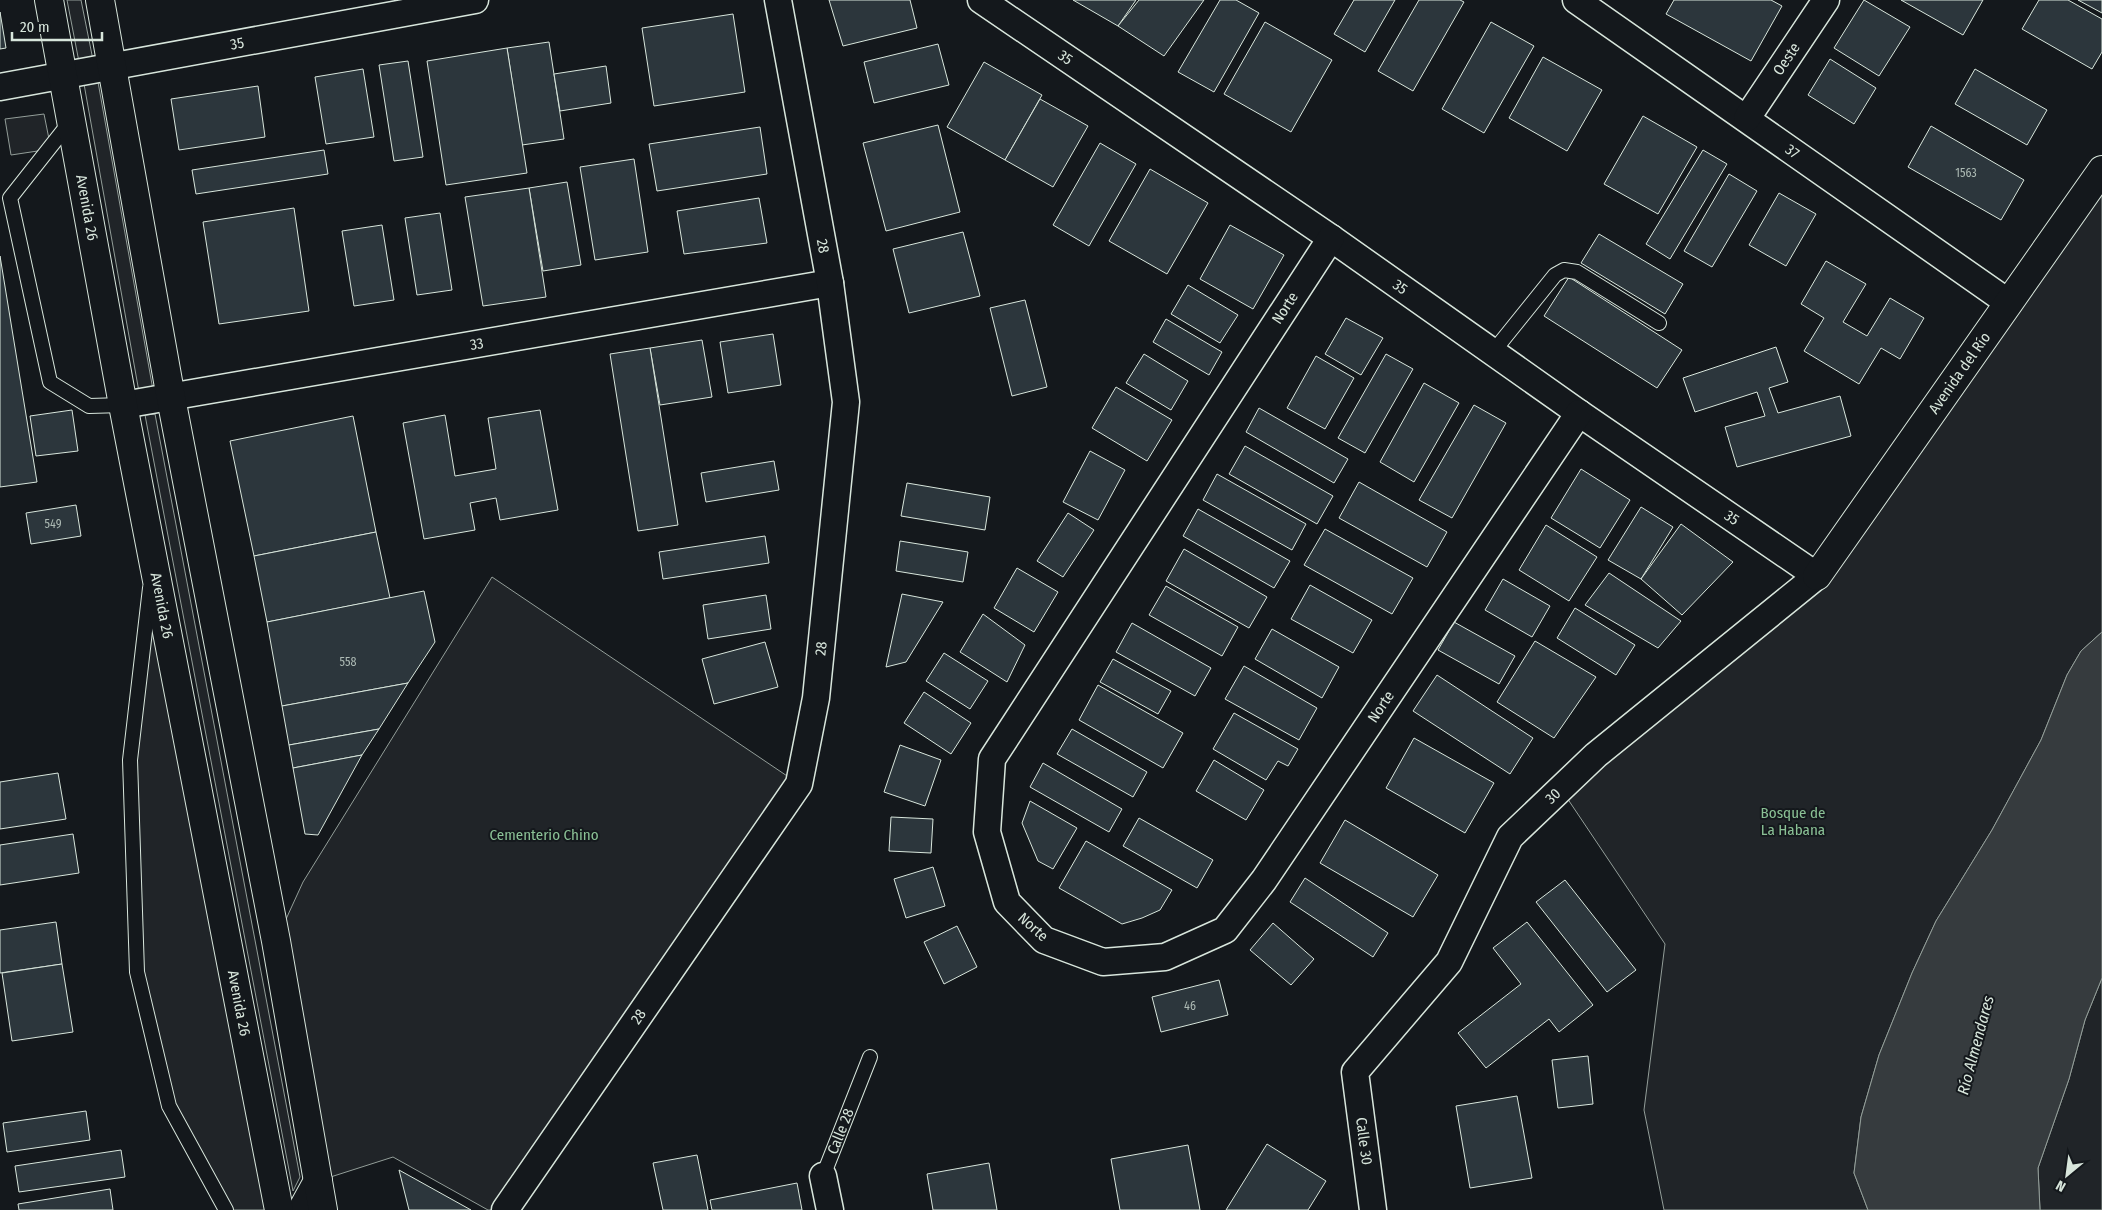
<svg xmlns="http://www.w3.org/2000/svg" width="2102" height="1210" font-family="'Fira Sans Condensed',sans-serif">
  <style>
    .green { fill: #202428; stroke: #939e99 }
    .water { fill: #363b3e; stroke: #939e99 }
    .building { fill: #2c363c; stroke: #d8e6dc }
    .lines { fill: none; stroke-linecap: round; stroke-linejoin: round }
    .service-casing { stroke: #d8e6dc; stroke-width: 16 }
    .minor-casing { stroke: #d8e6dc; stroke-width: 29 }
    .tertiary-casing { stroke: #d8e6dc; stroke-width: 30 }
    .secondary-casing { stroke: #d8e6dc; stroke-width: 30 }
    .primary-casing { stroke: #d8e6dc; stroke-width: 30 }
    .service { stroke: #14181c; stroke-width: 14 }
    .minor { stroke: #14181c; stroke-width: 26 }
    .tertiary { stroke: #14181c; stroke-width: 28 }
    .secondary { stroke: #14181c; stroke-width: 28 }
    .primary { stroke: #14181c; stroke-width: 28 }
    .labels { text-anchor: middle; stroke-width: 4; stroke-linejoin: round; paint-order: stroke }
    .number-label { font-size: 12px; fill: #adbab4 }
    .street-label { font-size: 15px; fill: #d8e6dc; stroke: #14181c }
    .park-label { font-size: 15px; fill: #8ac095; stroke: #14181c }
    .water-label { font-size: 16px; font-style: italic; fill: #d8e6dc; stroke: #14181c }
  </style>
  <rect width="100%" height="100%" fill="#14181c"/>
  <g class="green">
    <path d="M 67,0 L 81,0 L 93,60 L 79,62 Z"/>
    <path d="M 98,82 L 153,390 L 139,392 L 84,84 Z"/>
    <path d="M 44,114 L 51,149 L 11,155 L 5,119 Z"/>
    <path d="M 2102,170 L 2102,632 L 2081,651 L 2067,675 L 2041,740 L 1992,830 L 1936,921 L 1912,973 L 1879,1055 L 1861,1117 L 1854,1173 L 1868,1210 L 1664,1210 L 1644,1110 L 1665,944 L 1561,789 L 1817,576 Z"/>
    <path d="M 155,414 L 300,1177 L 293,1191 L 145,415 Z"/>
    <path d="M 154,560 L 279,1210 L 226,1210 L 169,1106 L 137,972 L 130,760 Z"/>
    <path d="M 492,577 L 799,784 L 502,1210 L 488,1210 L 393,1157 L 318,1181 L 276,941 L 303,882 Z"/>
    <path d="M 2102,978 L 2102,1210 L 2040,1210 L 2038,1168 L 2069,1079 L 2085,1020 Z"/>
  </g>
  <path class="water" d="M 2102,632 L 2102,978 L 2085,1020 L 2069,1079 L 2038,1168 L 2040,1210 L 1868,1210 L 1854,1173 L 1861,1117 L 1879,1055 L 1912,973 L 1936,921 L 1992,830 L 2041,740 L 2067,675 L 2081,651 Z"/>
  <g class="building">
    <path d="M 829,0 L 910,0 L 917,28 L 843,46 Z"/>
    <path d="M 1073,0 L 1136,0 L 1118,26 Z"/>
    <path d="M 1139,0 L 1204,0 L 1164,56 L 1118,26 Z"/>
    <path d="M 1220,0 L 1236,0 L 1259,13 L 1214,92 L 1178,72 Z"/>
    <path d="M 1354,0 L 1395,0 L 1365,52 L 1334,34 Z"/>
    <path d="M 1419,0 L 1460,0 L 1464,2 L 1413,91 L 1378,71 Z"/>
    <path d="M 1674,0 L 1771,0 L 1782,6 L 1751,61 L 1666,14 Z"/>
    <path d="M 1864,0 L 1910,27 L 1879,76 L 1834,48 Z"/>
    <path d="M 1901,0 L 1983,0 L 1963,35 Z"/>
    <path d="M 2039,0 L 2068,0 L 2102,19 L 2102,52 L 2092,69 L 2022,29 Z"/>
    <path d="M 2078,0 L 2102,0 L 2102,13 Z"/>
    <path d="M 0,12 L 6,48 L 0,49 Z"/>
    <path d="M 733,14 L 745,92 L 654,106 L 642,28 Z"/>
    <path d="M 1265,22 L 1332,60 L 1291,132 L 1224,94 Z"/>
    <path d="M 1491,22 L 1534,46 L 1484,133 L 1442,109 Z"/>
    <path d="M 549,42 L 564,139 L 522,145 L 507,48 Z"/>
    <path d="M 938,44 L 949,85 L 874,103 L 864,62 Z"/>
    <path d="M 507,48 L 527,173 L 446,185 L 427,61 Z"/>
    <path d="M 1543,57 L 1602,90 L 1567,151 L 1509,118 Z"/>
    <path d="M 1830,59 L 1876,88 L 1854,124 L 1808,95 Z"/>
    <path d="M 408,61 L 423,157 L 394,161 L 379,65 Z"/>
    <path d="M 984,62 L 1042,95 L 1005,160 L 947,127 Z"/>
    <path d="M 606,66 L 611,103 L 560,111 L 554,74 Z"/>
    <path d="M 363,69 L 374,137 L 326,144 L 315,77 Z"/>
    <path d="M 1975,69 L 2047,110 L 2027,145 L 1955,104 Z"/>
    <path d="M 258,86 L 265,137 L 179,150 L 171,99 Z"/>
    <path d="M 1040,99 L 1088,126 L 1053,187 L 1005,160 Z"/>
    <path d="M 1643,116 L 1697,147 L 1658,214 L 1604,184 Z"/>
    <path d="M 938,125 L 960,212 L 886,231 L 863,143 Z"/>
    <path d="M 1931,126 L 2024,180 L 2001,220 L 1908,167 Z"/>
    <path d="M 760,127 L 767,174 L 657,191 L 649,144 Z"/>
    <path d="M 1100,143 L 1136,164 L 1089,246 L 1053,225 Z"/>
    <path d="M 324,150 L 328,174 L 196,194 L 192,170 Z"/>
    <path d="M 1703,150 L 1727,164 L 1670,259 L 1646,244 Z"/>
    <path d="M 634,159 L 648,252 L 595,260 L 580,167 Z"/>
    <path d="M 1150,169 L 1208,203 L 1167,274 L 1109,241 Z"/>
    <path d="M 1729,174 L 1757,191 L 1712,267 L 1684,251 Z"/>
    <path d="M 567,182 L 581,265 L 543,271 L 529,188 Z"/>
    <path d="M 529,188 L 546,297 L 483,306 L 465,197 Z"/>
    <path d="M 1779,193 L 1816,214 L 1786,266 L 1749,245 Z"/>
    <path d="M 759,198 L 767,243 L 684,254 L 677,211 Z"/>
    <path d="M 294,208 L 309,311 L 219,324 L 203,222 Z"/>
    <path d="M 440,213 L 452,290 L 417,295 L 405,218 Z"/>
    <path d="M 382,225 L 394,300 L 354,306 L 342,231 Z"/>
    <path d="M 1230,225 L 1284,255 L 1253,309 L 1200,279 Z"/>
    <path d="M 963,232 L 980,296 L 909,313 L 893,249 Z"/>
    <path d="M 1599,234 L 1683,284 L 1665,314 L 1581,263 Z"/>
    <path d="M 0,256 L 37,482 L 0,487 Z"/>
    <path d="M 1826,261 L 1866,284 L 1843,322 L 1867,336 L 1890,298 L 1924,318 L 1900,359 L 1881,348 L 1859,384 L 1804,351 L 1824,318 L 1801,304 Z"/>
    <path d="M 1569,277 L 1682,350 L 1657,388 L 1544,316 Z"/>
    <path d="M 1188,285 L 1238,315 L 1220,343 L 1171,314 Z"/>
    <path d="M 1025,300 L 1047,387 L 1012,396 L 990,308 Z"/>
    <path d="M 1346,318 L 1383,338 L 1361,375 L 1325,354 Z"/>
    <path d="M 1166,319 L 1222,352 L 1209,375 L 1153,342 Z"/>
    <path d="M 773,334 L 781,385 L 728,393 L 720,342 Z"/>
    <path d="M 702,340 L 712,397 L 660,405 L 650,348 Z"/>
    <path d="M 1776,347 L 1788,382 L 1769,388 L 1778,413 L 1840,396 L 1851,436 L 1737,467 L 1725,427 L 1765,416 L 1757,392 L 1695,412 L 1683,378 Z"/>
    <path d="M 650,348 L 678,525 L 638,531 L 610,354 Z"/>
    <path d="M 1144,354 L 1188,381 L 1171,410 L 1126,383 Z"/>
    <path d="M 1386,354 L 1413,369 L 1365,453 L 1338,438 Z"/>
    <path d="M 1316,356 L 1354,378 L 1325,429 L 1287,408 Z"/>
    <path d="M 1424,383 L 1459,403 L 1414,482 L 1380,462 Z"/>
    <path d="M 1116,387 L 1172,420 L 1147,461 L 1092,428 Z"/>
    <path d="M 1474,405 L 1506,423 L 1452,518 L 1419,500 Z"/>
    <path d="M 1259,408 L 1348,459 L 1334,483 L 1246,432 Z"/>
    <path d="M 72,410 L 78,451 L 36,456 L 30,416 Z"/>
    <path d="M 540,410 L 558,510 L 500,520 L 496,498 L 470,503 L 475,530 L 424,539 L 403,423 L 445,415 L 455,476 L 496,469 L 488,418 Z"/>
    <path d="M 353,416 L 376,532 L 254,556 L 230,441 Z"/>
    <path d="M 1245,446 L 1333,496 L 1317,524 L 1229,474 Z"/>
    <path d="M 1090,451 L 1125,470 L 1098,520 L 1063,502 Z"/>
    <path d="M 774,461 L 779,490 L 706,502 L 701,473 Z"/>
    <path d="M 1581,469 L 1630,500 L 1600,548 L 1551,518 Z"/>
    <path d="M 1217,474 L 1306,524 L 1292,550 L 1203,500 Z"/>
    <path d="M 1359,482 L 1447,532 L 1427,567 L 1339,518 Z"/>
    <path d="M 907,483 L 990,497 L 985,530 L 901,516 Z"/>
    <path d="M 76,505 L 81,536 L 31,544 L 26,513 Z"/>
    <path d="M 1641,507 L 1673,527 L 1641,579 L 1608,560 Z"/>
    <path d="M 1198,509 L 1290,561 L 1274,588 L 1183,536 Z"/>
    <path d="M 1068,513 L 1094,530 L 1063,577 L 1037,561 Z"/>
    <path d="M 1681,524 L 1733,562 L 1682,615 L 1641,579 Z"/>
    <path d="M 1546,525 L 1597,557 L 1569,601 L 1519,570 Z"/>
    <path d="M 1325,529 L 1413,578 L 1392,614 L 1304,565 Z"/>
    <path d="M 376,532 L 390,598 L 267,622 L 254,556 Z"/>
    <path d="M 765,536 L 769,563 L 663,579 L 659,552 Z"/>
    <path d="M 900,541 L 968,552 L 963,582 L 896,571 Z"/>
    <path d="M 1184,549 L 1267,597 L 1249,628 L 1166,581 Z"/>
    <path d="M 1017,568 L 1058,592 L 1034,632 L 994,608 Z"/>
    <path d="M 1609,573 L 1681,621 L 1658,648 L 1585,605 Z"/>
    <path d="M 1503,579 L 1550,606 L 1532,637 L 1485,610 Z"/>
    <path d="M 1310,585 L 1372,620 L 1353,653 L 1291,619 Z"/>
    <path d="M 1166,586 L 1238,627 L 1222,656 L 1149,615 Z"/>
    <path d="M 424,591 L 435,642 L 408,683 L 282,706 L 267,622 Z"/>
    <path d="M 902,594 L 943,602 L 906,662 L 886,667 Z"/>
    <path d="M 766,595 L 771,629 L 708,639 L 703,605 Z"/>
    <path d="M 1575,608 L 1635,645 L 1616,675 L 1557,638 Z"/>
    <path d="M 983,614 L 1025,645 L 1007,682 L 960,652 Z"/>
    <path d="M 1454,622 L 1515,656 L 1499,684 L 1438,650 Z"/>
    <path d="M 1132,623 L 1211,668 L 1195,696 L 1116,652 Z"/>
    <path d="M 1272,629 L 1339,667 L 1322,698 L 1255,659 Z"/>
    <path d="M 1535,641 L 1596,677 L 1554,738 L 1497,702 Z"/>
    <path d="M 765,642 L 778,687 L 714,704 L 702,659 Z"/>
    <path d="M 944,653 L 988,681 L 970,709 L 926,681 Z"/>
    <path d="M 1113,659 L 1171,691 L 1158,714 L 1100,682 Z"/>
    <path d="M 1244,666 L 1317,708 L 1299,740 L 1225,699 Z"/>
    <path d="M 1437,675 L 1533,738 L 1510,774 L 1413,711 Z"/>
    <path d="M 408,683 L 379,729 L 289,745 L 282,706 Z"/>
    <path d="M 1098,685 L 1183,733 L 1163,768 L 1079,720 Z"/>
    <path d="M 924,692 L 971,723 L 951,754 L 904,723 Z"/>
    <path d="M 1234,713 L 1298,749 L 1288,766 L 1278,761 L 1266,780 L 1213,749 Z"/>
    <path d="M 379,729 L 362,755 L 293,768 L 289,745 Z"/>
    <path d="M 1072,729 L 1147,772 L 1133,797 L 1057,754 Z"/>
    <path d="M 1414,738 L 1494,783 L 1465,833 L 1386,788 Z"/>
    <path d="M 900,745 L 941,760 L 925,806 L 884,792 Z"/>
    <path d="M 362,755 L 318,835 L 305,834 L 293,768 Z"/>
    <path d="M 1214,760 L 1264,790 L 1246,820 L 1196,791 Z"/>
    <path d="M 1043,763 L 1122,809 L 1109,832 L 1030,787 Z"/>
    <path d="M 58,773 L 66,819 L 0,829 L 0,782 Z"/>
    <path d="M 1030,801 L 1077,828 L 1053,869 L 1038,861 L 1022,823 Z"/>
    <path d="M 891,817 L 933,819 L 931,853 L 889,851 Z"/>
    <path d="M 1139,818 L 1213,860 L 1197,888 L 1123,846 Z"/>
    <path d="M 1345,820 L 1438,875 L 1413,917 L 1320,863 Z"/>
    <path d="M 73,834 L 79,873 L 0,885 L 0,845 Z"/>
    <path d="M 1086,841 L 1172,890 L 1160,910 L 1142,918 L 1122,924 L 1059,888 Z"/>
    <path d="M 933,867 L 945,906 L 906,918 L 894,879 Z"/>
    <path d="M 1305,878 L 1388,933 L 1373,957 L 1290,902 Z"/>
    <path d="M 1565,880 L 1636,970 L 1607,992 L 1536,902 Z"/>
    <path d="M 56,922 L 62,964 L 0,973 L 0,930 Z"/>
    <path d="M 1527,922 L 1593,1005 L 1559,1032 L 1549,1019 L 1486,1068 L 1458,1033 L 1521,984 L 1493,948 Z"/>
    <path d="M 1273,923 L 1314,959 L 1291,985 L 1250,950 Z"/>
    <path d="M 957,926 L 977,967 L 944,984 L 924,942 Z"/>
    <path d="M 62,964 L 73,1032 L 12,1041 L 2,973 Z"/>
    <path d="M 1219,980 L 1228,1015 L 1161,1032 L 1152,997 Z"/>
    <path d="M 1588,1056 L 1593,1104 L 1558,1108 L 1552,1060 Z"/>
    <path d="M 1517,1096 L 1532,1178 L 1470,1188 L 1456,1106 Z"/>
    <path d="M 86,1111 L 90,1140 L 7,1152 L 3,1123 Z"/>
    <path d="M 1267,1144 L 1326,1181 L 1308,1210 L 1226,1210 Z"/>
    <path d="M 1188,1145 L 1200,1210 L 1120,1210 L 1111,1159 Z"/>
    <path d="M 121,1150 L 125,1177 L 19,1192 L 15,1166 Z"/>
    <path d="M 697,1155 L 708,1210 L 663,1210 L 653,1163 Z"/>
    <path d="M 989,1163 L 997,1210 L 933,1210 L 927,1174 Z"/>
    <path d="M 399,1170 L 471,1210 L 409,1210 Z"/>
    <path d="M 797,1183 L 802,1210 L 712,1210 L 710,1200 Z"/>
    <path d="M 110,1189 L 113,1210 L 19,1210 L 18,1204 Z"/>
  </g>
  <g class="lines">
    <defs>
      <g id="service">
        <path d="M 70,122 L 10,198 L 50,382 L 89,406 L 123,405"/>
        <path d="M 1493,352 L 1555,275 L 1564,270 L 1577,272 L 1659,323"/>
        <path d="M 150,588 L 130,760 L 137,972 L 169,1106 L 226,1210"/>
        <path id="s1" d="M 823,1176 L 870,1057"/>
      </g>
      <g id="minor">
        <path id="s2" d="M 981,0 L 1331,238 L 1579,413 L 1817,576 L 1596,755 L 1510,837 L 1449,962 L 1355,1072 L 1373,1210"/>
        <path id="s3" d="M 1576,0 L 2009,303"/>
        <path id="s4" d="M 0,87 L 475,0"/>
        <path id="s5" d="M 1747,118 L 1826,0"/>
        <path id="s6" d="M 1331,238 L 992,759 L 987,832 L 1007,902 L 1044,940 L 1103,962 L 1165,957 L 1225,930 L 1264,880 L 1579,413"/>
        <path id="s7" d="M 123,405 L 830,283"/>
        <path d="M 823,1176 L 830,1210"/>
        <path id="s8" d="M 505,1210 L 799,784 L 816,698 L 846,402 L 830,283 L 778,0"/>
      </g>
      <g id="tertiary">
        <path id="s9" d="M 1817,576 L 2102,170"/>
      </g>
      <path id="secondary" d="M 302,1210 L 318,1181"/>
      <g id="primary">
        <path id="s10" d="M 49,0 L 123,405 L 279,1210"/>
        <path d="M 100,0 L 171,398 L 276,941 L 323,1210"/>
      </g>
    </defs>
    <use href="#service" class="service-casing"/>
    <use href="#minor" class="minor-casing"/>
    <use href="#tertiary" class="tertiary-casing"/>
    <use href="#secondary" class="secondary-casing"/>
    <use href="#primary" class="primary-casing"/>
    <use href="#service" class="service"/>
    <use href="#minor" class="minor"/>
    <use href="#tertiary" class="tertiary"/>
    <use href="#secondary" class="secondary"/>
    <use href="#primary" class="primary"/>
  </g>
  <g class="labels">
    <g class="number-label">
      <text x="1966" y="177">1563</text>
      <text x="53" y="528">549</text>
      <text x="348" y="666">558</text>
      <text x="1190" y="1010">46</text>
    </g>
    <g class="street-label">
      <text dy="5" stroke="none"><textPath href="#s4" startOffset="241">35</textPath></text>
      <text dy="5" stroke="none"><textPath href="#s2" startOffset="102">35</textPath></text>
      <text dy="5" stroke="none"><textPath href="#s5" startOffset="71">Oeste</textPath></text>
      <text dy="5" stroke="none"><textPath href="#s3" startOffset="264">37</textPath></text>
      <text dy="5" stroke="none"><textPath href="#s10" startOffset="211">Avenida 26</textPath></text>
      <text transform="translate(823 246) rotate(80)" y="5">28</text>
      <text dy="5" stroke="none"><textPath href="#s2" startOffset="508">35</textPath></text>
      <text transform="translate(1285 308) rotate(-57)" y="5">Norte</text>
      <text dy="5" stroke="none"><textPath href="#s7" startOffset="359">33</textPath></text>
      <text dy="5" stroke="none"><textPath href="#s9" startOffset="248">Avenida del Río</textPath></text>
      <text dy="5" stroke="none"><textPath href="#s2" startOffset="912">35</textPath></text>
      <text dy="5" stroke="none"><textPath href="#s10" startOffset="616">Avenida 26</textPath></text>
      <text dy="5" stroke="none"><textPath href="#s8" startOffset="655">28</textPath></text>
      <text dy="5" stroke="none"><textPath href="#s6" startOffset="1284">Norte</textPath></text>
      <text transform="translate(1553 796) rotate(-44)" y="5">30</text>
      <text transform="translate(1033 927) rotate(42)" y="5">Norte</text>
      <text dy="5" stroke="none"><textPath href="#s10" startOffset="1021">Avenida 26</textPath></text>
      <text dy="5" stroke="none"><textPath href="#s8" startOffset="235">28</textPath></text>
      <text dy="5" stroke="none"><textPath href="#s1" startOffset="48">Calle 28</textPath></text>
      <text dy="5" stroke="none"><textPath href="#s2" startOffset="1772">Calle 30</textPath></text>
    </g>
    <g class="park-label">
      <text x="1793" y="818">Bosque de<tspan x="1793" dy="17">La Habana</tspan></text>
      <text x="544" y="840">Cementerio Chino</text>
    </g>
    <g class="water-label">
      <text transform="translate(1975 1045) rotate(-75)" y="6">Río Almendares</text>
    </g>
  </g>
  <g transform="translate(2067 1175) rotate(209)" stroke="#14181c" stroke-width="4" paint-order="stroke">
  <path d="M0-4L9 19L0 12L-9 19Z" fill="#d8e6dc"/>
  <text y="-8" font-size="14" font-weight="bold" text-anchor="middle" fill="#d8e6dc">N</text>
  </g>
  <path d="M12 32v8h90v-8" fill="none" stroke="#d8e6dc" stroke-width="2.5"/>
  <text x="20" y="32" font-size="15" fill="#d8e6dc" stroke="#14181c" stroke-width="4" paint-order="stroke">20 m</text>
</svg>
